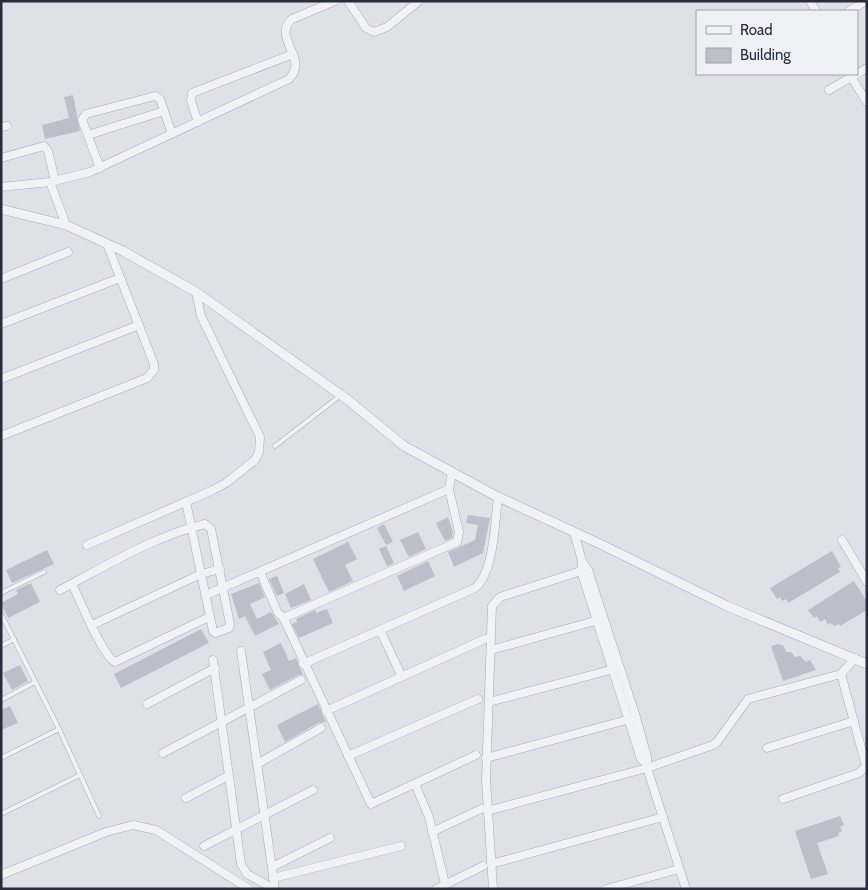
<svg xmlns="http://www.w3.org/2000/svg" width="868" height="890" font-family="Cabin,sans-serif">
  <style>
    .building { fill: #bcbfca }
    .lines { fill: none; stroke-linecap: round; stroke-linejoin: round }
    .service-casing { stroke: #a7abb5; stroke-width: 5 }
    .minor-casing { stroke: #a7abb5; stroke-width: 9 }
    .tertiary-casing { stroke: #a7abb5; stroke-width: 10 }
    .service { stroke: #f1f2f6; stroke-width: 4 }
    .minor { stroke: #f1f2f6; stroke-width: 8 }
    .tertiary { stroke: #f1f2f6; stroke-width: 9 }
  </style>
  <rect width="100%" height="100%" fill="#dee1e8"/>
  <g class="building">
    <path d="M 73,95 L 80,131 L 45,139 L 42,125 L 69,118 L 64,97 Z"/>
    <path d="M 468,515 L 490,518 L 483,553 L 454,567 L 448,552 L 475,540 L 478,525 L 466,523 Z"/>
    <path d="M 448,517 L 453,532 L 452,538 L 445,541 L 436,523 Z"/>
    <path d="M 384,524 L 393,542 L 386,545 L 377,528 Z"/>
    <path d="M 418,532 L 426,549 L 409,557 L 400,540 Z"/>
    <path d="M 348,542 L 357,559 L 345,565 L 353,581 L 329,592 L 313,559 Z"/>
    <path d="M 386,546 L 394,563 L 387,566 L 379,549 Z"/>
    <path d="M 47,550 L 54,564 L 12,583 L 6,570 Z"/>
    <path d="M 832,551 L 841,567 L 838,568 L 840,572 L 788,603 L 786,599 L 782,601 L 780,597 L 777,599 L 775,596 L 770,588 Z"/>
    <path d="M 428,561 L 435,576 L 404,591 L 397,576 Z"/>
    <path d="M 277,576 L 284,593 L 277,596 L 269,579 Z"/>
    <path d="M 854,581 L 867,602 L 867,610 L 840,626 L 839,624 L 835,626 L 830,623 L 828,625 L 825,619 L 820,622 L 817,616 L 814,618 L 808,610 Z"/>
    <path d="M 31,583 L 40,602 L 8,618 L 1,603 L 18,594 L 16,590 Z"/>
    <path d="M 259,583 L 265,597 L 250,604 L 257,619 L 271,612 L 279,624 L 255,636 L 245,616 L 239,619 L 231,594 Z"/>
    <path d="M 304,584 L 311,600 L 291,608 L 285,594 Z"/>
    <path d="M 327,609 L 333,623 L 299,638 L 292,624 L 297,622 L 296,619 L 315,610 L 316,613 Z"/>
    <path d="M 201,629 L 209,643 L 121,688 L 114,674 Z"/>
    <path d="M 281,643 L 289,661 L 296,658 L 303,675 L 298,675 L 270,690 L 262,674 L 271,670 L 263,652 Z"/>
    <path d="M 778,644 L 784,646 L 786,652 L 791,652 L 795,657 L 800,656 L 806,662 L 810,660 L 816,670 L 783,681 L 771,646 Z"/>
    <path d="M 20,665 L 28,681 L 12,690 L 3,673 Z"/>
    <path d="M 318,704 L 326,722 L 318,723 L 285,742 L 277,725 Z"/>
    <path d="M 10,706 L 18,723 L 1,730 L 1,710 Z"/>
    <path d="M 840,816 L 844,825 L 840,827 L 842,831 L 838,833 L 839,836 L 817,843 L 828,874 L 811,879 L 795,831 Z"/>
  </g>
  <g class="lines">
    <defs>
      <g id="service">
        <path d="M 275,446 L 341,395"/>
        <path d="M 1,593 L 44,572"/>
        <path d="M 1,614 L 59,729 L 99,816"/>
        <path d="M 1,646 L 14,639"/>
        <path d="M 1,700 L 35,682"/>
        <path d="M 1,758 L 59,729"/>
        <path d="M 1,814 L 80,775"/>
      </g>
      <g id="minor">
        <path d="M 348,1 L 366,28 L 374,32 L 387,27 L 419,1"/>
        <path d="M 810,1 L 816,11"/>
        <path d="M 849,11 L 866,1"/>
        <path d="M 851,77 L 867,102"/>
        <path d="M 829,90 L 867,68"/>
        <path d="M 198,122 L 191,101 L 192,93 L 293,54"/>
        <path d="M 1,127 L 7,126"/>
        <path d="M 88,135 L 164,111"/>
        <path d="M 1,158 L 44,146 L 48,151 L 55,181"/>
        <path d="M 100,168 L 82,120 L 86,114 L 155,96 L 160,99 L 172,134"/>
        <path d="M 50,182 L 66,225"/>
        <path d="M 1,187 L 50,182 L 90,172 L 289,79 C 310,58 271,38 292,19 L 335,1"/>
        <path d="M 1,279 L 68,252"/>
        <path d="M 1,324 L 120,278"/>
        <path d="M 1,379 L 139,325"/>
        <path d="M 1,436 L 147,378 L 154,370 L 154,364 L 107,244"/>
        <path d="M 574,532 L 582,561 L 581,571 L 641,759 L 645,762"/>
        <path d="M 842,540 L 867,582"/>
        <path d="M 87,545 L 213,490 L 226,483 L 255,460 L 259,452 L 260,437 L 201,316 L 196,292"/>
        <path d="M 582,561 L 588,570 L 636,717 L 647,757 L 647,768 L 686,889"/>
        <path d="M 260,572 L 278,613 L 283,617 L 288,616 L 457,542 L 459,532 L 449,489 L 452,473"/>
        <path d="M 72,584 C 80,600 102,655 115,662 L 209,617"/>
        <path d="M 60,590 C 106,566 154,536 205,524 L 211,529 L 230,624 L 229,628 L 215,633 L 213,631 L 186,502"/>
        <path d="M 206,595 L 449,489"/>
        <path d="M 283,617 L 371,804 L 476,755"/>
        <path d="M 92,625 L 201,574 L 220,569"/>
        <path d="M 380,630 L 402,677"/>
        <path d="M 491,650 L 602,619"/>
        <path d="M 241,651 L 275,889"/>
        <path d="M 213,660 L 241,864 L 247,874 L 274,889"/>
        <path d="M 303,664 L 475,588 C 494,573 495,521 498,497"/>
        <path d="M 489,702 L 618,668"/>
        <path d="M 147,704 L 215,668"/>
        <path d="M 326,711 L 485,639"/>
        <path d="M 767,748 L 854,721"/>
        <path d="M 163,753 L 301,680"/>
        <path d="M 348,756 L 478,699"/>
        <path d="M 486,758 L 634,718"/>
        <path d="M 257,764 L 321,728"/>
        <path d="M 415,784 L 429,817 L 445,884"/>
        <path d="M 186,798 L 228,776"/>
        <path d="M 783,799 L 859,773 L 866,766 L 841,674"/>
        <path d="M 487,811 L 647,768 L 713,745 L 717,742 L 748,699 L 841,674 L 855,658"/>
        <path d="M 432,832 L 481,809"/>
        <path d="M 204,846 L 313,790"/>
        <path d="M 491,864 L 663,817"/>
        <path d="M 272,867 L 330,838"/>
        <path d="M 1,875 L 106,832 L 133,825 L 156,830 L 249,889"/>
        <path d="M 273,878 L 401,846"/>
        <path d="M 436,889 L 483,866"/>
        <path d="M 493,889 L 486,780 L 492,606 L 500,597 L 581,571"/>
        <path d="M 606,889 L 679,869"/>
      </g>
      <path id="tertiary" d="M 1,209 L 66,225 L 123,251 L 196,292 L 348,400 L 404,446 L 494,495 L 598,543 L 727,606 L 867,664"/>
    </defs>
    <use href="#service" class="service-casing"/>
    <use href="#minor" class="minor-casing"/>
    <use href="#tertiary" class="tertiary-casing"/>
    <use href="#service" class="service"/>
    <use href="#minor" class="minor"/>
    <use href="#tertiary" class="tertiary"/>
  </g>
  <rect width="868" height="890" fill="none" stroke="#282d3e" stroke-width="5"/>
  <rect x="696" y="10" width="162" height="65" fill="#eef0f5" stroke="#9fa2ac"/>
  <rect x="706" y="26" width="25" height="8" fill="#f1f2f6" stroke="#9fa2ac"/>
  <text x="740" y="35" font-size="15" fill="#282d3e">Road</text>
  <rect x="706" y="48" width="25" height="15" fill="#bcbfca" stroke="#9fa2ac"/>
  <text x="740" y="60" font-size="15" fill="#282d3e">Building</text>
</svg>
